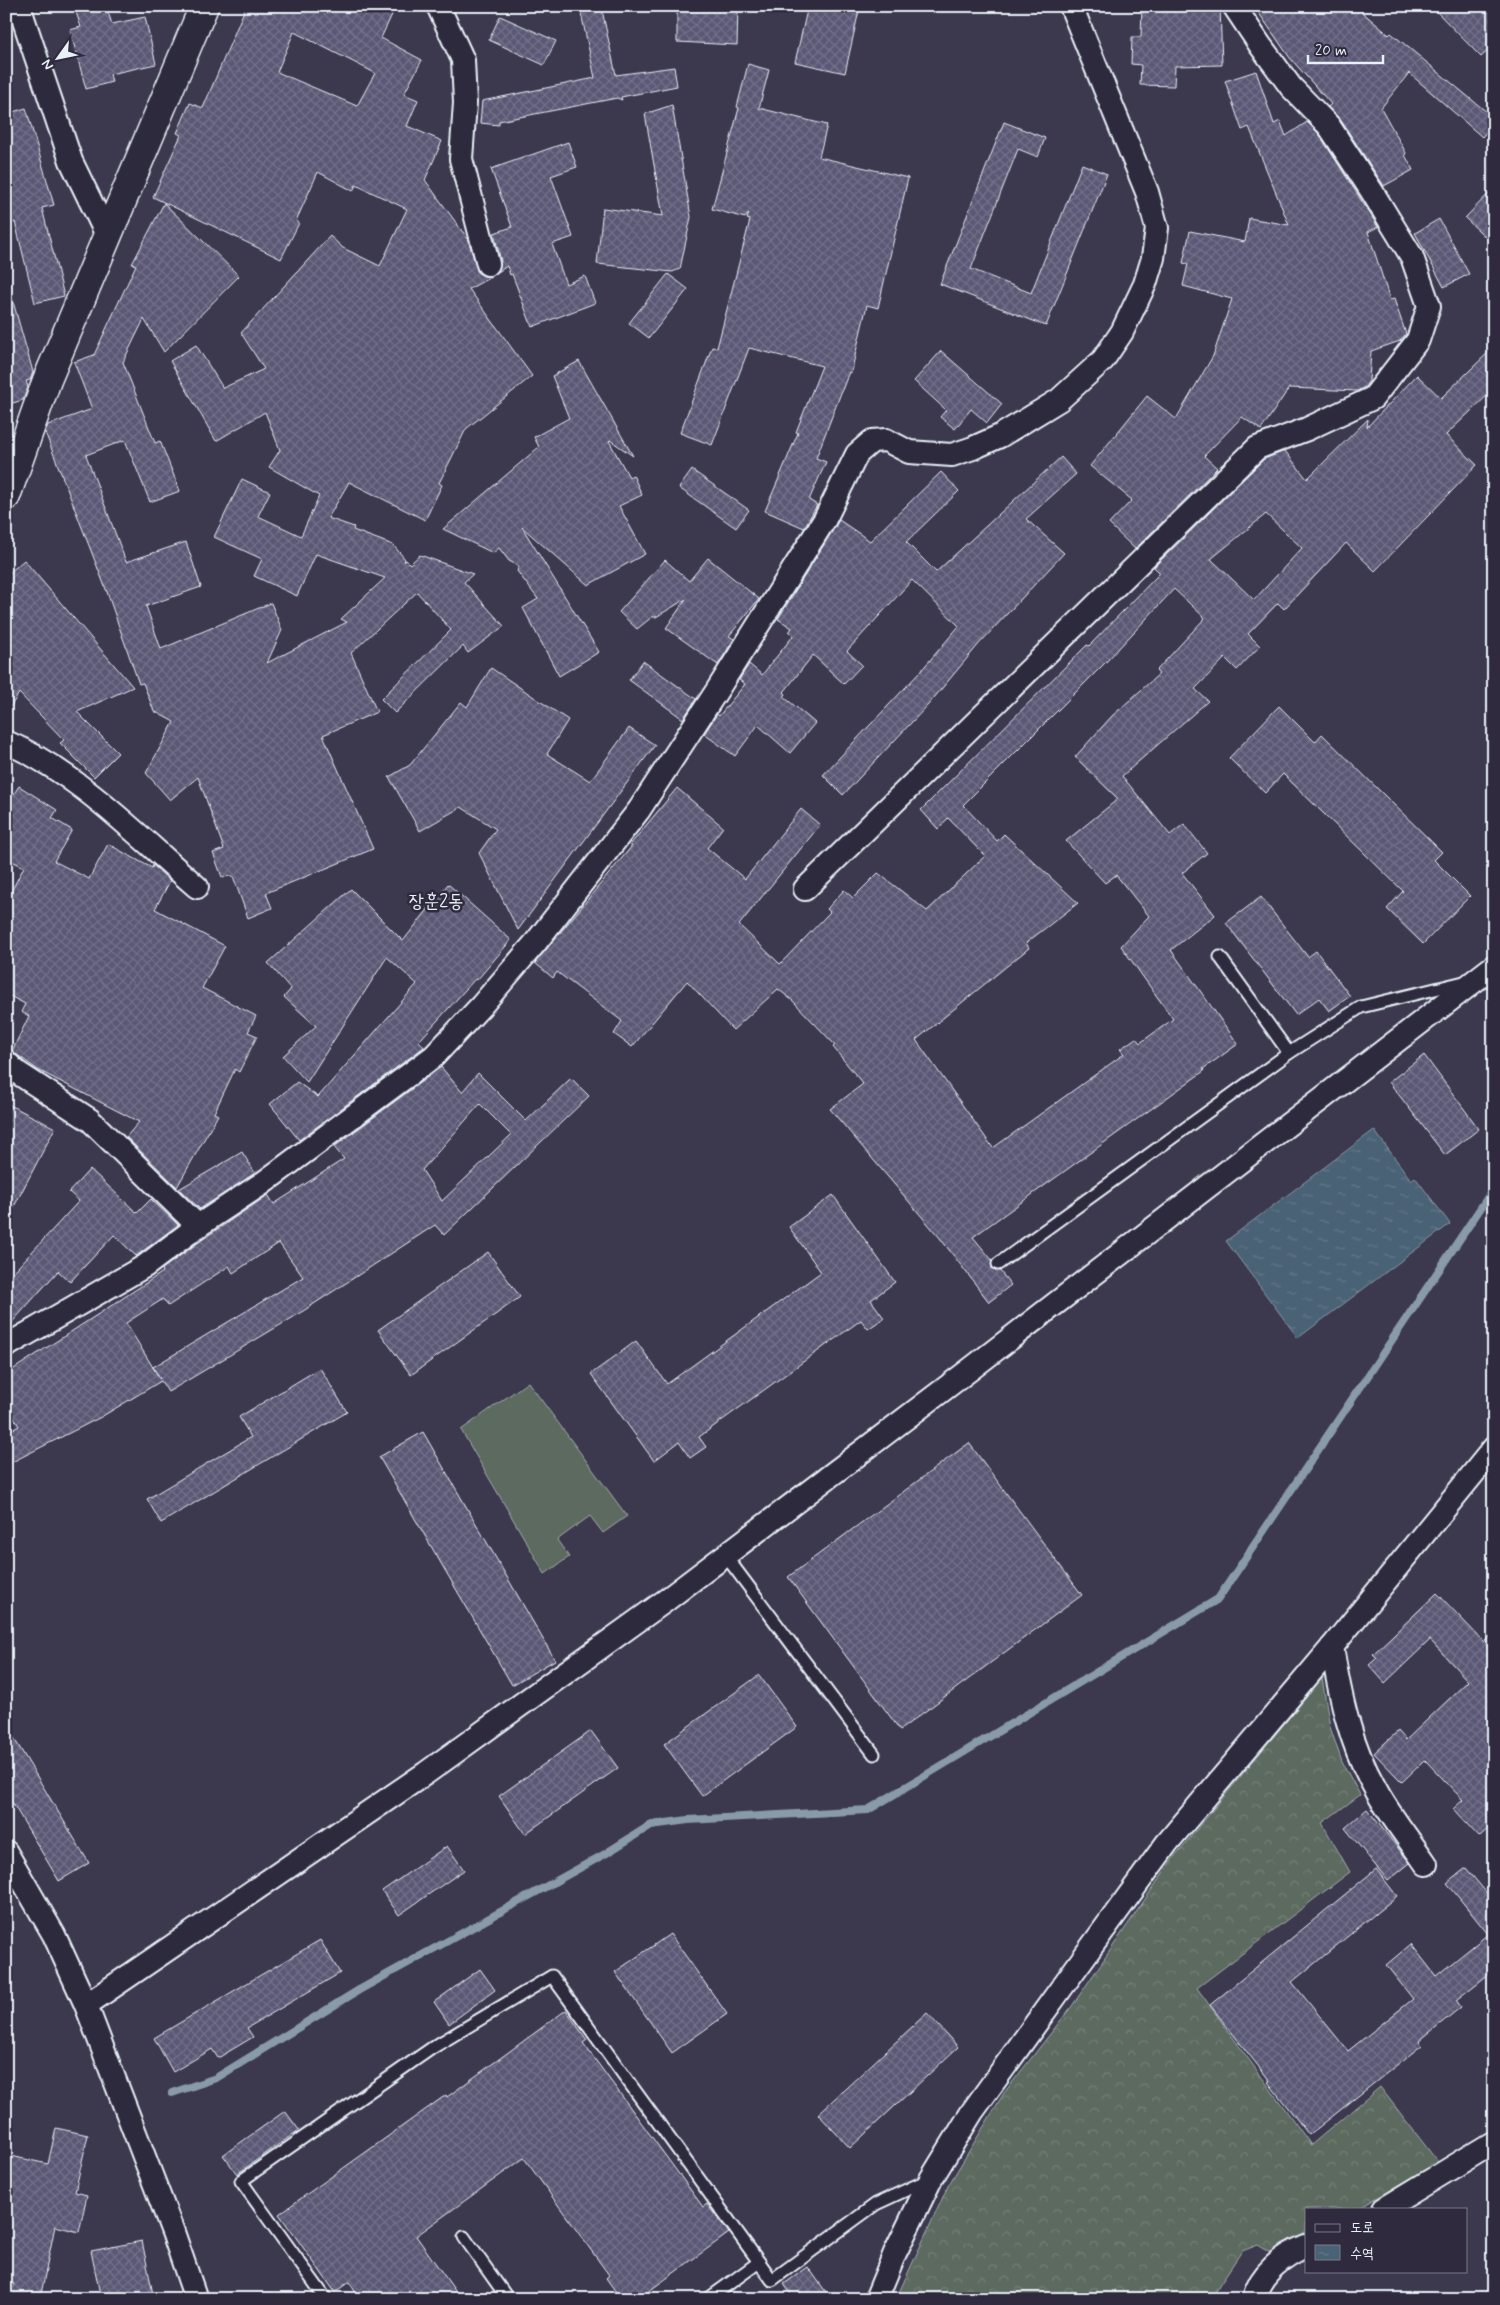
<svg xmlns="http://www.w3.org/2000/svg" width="1500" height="2305" font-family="Mynerve,'Poor Story',sans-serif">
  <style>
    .grass { fill: #5d6a5f; stroke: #a2aeac }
    .forest { fill: url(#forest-crowns); stroke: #a2aeac }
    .water { fill: url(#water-ripples); stroke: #899ba9 }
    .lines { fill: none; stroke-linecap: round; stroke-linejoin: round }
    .stream { stroke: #899ba9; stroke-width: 8 }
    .building { fill: url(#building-cross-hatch); stroke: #e8f1f8; fill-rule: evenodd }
    .lane-casing { stroke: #e8f1f8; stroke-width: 15 }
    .street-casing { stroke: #e8f1f8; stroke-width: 26 }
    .secondary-casing { stroke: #e8f1f8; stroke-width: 31 }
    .lane { stroke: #2f2a3d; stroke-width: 11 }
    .street { stroke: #2f2a3d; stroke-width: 22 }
    .secondary { stroke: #2f2a3d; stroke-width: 28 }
    .labels { text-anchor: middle; stroke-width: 5; stroke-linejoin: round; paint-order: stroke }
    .quarter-label { font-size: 19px; fill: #e8f1f8; stroke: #2f2a3d }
  </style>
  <defs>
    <pattern id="forest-crowns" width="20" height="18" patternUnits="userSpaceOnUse" patternTransform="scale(1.25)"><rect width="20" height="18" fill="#5d6a5f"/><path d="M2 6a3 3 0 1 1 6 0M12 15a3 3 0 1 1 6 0" fill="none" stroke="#748077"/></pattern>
    <pattern id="water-ripples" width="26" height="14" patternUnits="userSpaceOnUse" patternTransform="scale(1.25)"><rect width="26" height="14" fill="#4a6275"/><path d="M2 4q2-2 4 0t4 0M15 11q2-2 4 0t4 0" fill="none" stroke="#647989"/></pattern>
    <pattern id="building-cross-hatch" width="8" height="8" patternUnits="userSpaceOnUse" patternTransform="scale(1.25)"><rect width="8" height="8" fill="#5a5875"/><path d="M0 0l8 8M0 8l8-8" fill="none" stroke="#727089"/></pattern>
  </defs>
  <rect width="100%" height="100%" fill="#3c384e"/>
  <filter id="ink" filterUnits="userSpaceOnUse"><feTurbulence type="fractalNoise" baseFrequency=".02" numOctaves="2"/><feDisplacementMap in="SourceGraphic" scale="10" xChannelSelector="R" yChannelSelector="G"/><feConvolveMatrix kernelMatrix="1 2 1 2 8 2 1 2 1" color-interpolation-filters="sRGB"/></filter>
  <g filter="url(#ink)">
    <path class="grass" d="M 528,1382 L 627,1516 L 603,1533 L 590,1516 L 557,1540 L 569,1557 L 545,1574 L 461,1430 Z"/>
    <path class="forest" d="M 1322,1678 L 1330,1727 L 1342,1762 L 1360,1795 L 1322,1823 L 1350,1872 L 1197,1988 L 1311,2145 L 1380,2087 L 1438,2162 L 1358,2209 L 1306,2209 L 1306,2232 L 1281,2244 L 1271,2253 L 1258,2245 L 1242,2251 L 1219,2285 L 1212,2299 L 896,2299 L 948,2186 L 1004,2093 L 1072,2006 L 1174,1857 Z"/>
    <path class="water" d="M 1374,1130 L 1411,1180 L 1415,1177 L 1450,1224 L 1298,1338 L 1226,1241 Z"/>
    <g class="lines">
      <path class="stream" d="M 172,2093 L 216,2078 L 359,1990 L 605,1854 L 651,1825 L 688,1820 L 868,1810 L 1218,1599 L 1494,1188"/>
    </g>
    <g class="building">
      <path d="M 74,6 L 106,6 L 112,24 L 145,17 L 156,64 L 110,74 L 112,82 L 86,89 L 70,30 L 81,27 Z"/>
      <path d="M 246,6 L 396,6 L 381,38 L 422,60 L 404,94 L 418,100 L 407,126 L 442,141 L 425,180 L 468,239 L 478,273 L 484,276 L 491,277 L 469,289 L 532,376 L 466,429 L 439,483 L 442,485 L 425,520 L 349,482 L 328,518 L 354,527 L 353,530 L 393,545 L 405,559 L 404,562 L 406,560 L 410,564 L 420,555 L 473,574 L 464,582 L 504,626 L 468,653 L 463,646 L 395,713 L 381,699 L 451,630 L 417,592 L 351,653 L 377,712 L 323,735 L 373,849 L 266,893 L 272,908 L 248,918 L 233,876 L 222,877 L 213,853 L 224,849 L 198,777 L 170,800 L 146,773 L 174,722 L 154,711 L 143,683 L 139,684 L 107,592 L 45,432 L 48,425 L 92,409 L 74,362 L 94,355 L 136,265 L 132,264 L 164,203 L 239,276 L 164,352 L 144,319 L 123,362 L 155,443 L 160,441 L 180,491 L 150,502 L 125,440 L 86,455 L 126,562 L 186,542 L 201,587 L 146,606 L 161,649 L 271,603 L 282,630 L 267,663 L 347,622 L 341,619 L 385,578 L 316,554 L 297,596 L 254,576 L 262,559 L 214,537 L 242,479 L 270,492 L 258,516 L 301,536 L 319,496 L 269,467 L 280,450 L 265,412 L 216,441 L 170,361 L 196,345 L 223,388 L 264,369 L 241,333 L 330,236 L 343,248 L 380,266 L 407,209 L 356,185 L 353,191 L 318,172 L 296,221 L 299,223 L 281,259 L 153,197 L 181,135 L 177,133 L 190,103 L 203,108 ZM 294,32 L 375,73 L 357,106 L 277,72 Z"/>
      <path d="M 677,6 L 738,9 L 737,45 L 677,42 Z"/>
      <path d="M 808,6 L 860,6 L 845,73 L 795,62 Z"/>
      <path d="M 1142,6 L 1220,6 L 1222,65 L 1175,66 L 1174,86 L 1140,85 L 1141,65 L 1131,64 L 1132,37 L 1141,37 Z"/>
      <path d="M 1254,6 L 1355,6 L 1389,35 L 1391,33 L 1494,118 L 1494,123 L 1482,137 L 1409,73 L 1381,108 L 1406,153 L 1405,155 L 1413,170 L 1384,186 L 1340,119 L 1328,107 L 1331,104 L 1290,58 Z"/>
      <path d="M 1431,6 L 1494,6 L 1494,45 L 1481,57 Z"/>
      <path d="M 602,10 L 616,75 L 674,67 L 677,86 L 621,97 L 622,100 L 617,98 L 499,121 L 499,125 L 480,123 L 482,101 L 595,78 L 581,13 Z"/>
      <path d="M 500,16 L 556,41 L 544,65 L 489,40 Z"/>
      <path d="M 748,64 L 769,70 L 759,108 L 827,125 L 819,157 L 908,178 L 878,308 L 867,305 L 851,373 L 849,372 L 816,458 L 826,462 L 809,500 L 817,505 L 804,528 L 765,511 L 798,433 L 796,432 L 822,366 L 749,348 L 712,445 L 680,433 L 712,347 L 717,348 L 750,220 L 747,219 L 749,213 L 745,218 L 712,209 L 739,108 L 737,107 Z"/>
      <path d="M 1256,71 L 1274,124 L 1280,121 L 1286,136 L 1307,122 L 1319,134 L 1372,217 L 1378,227 L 1368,232 L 1390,300 L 1394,299 L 1406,334 L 1400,341 L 1371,351 L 1369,381 L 1365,387 L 1357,391 L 1289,388 L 1261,430 L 1242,417 L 1204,456 L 1217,468 L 1135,549 L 1109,524 L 1132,500 L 1090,466 L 1147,396 L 1176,419 L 1213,356 L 1232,299 L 1183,286 L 1188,264 L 1183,263 L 1190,231 L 1245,242 L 1249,218 L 1289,225 L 1249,127 L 1242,130 L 1225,81 Z"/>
      <path d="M 672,105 L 691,217 L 680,269 L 672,272 L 597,264 L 603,208 L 663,216 L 645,114 Z"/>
      <path d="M 26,108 L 54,205 L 42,208 L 64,296 L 35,303 L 15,222 L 6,225 L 6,114 Z"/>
      <path d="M 1004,122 L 1045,138 L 1038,157 L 1018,149 L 971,269 L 1031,293 L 1082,164 L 1107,174 L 1046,326 L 940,284 Z"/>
      <path d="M 568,142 L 577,167 L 551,176 L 573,237 L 552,244 L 566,284 L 585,276 L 595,303 L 532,327 L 512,274 L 510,275 L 507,266 L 498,272 L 501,261 L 494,233 L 512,227 L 491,169 Z"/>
      <path d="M 1494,188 L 1494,245 L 1465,218 Z"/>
      <path d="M 1439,219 L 1469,274 L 1444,287 L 1415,233 Z"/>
      <path d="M 668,274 L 688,289 L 649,338 L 629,323 Z"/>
      <path d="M 12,298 L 33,372 L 30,380 L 26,381 L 28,387 L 23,400 L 6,405 L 6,299 Z"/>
      <path d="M 1494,347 L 1494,389 L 1446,435 L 1477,465 L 1375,571 L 1346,543 L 1284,609 L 1278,603 L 1248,634 L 1260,646 L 1237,670 L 1225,658 L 1195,689 L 1208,701 L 1122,776 L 1170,835 L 1184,824 L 1207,853 L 1182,873 L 1215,915 L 1171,950 L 1238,1044 L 1203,1069 L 1204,1071 L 973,1237 L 992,1260 L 992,1269 L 1000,1271 L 1011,1285 L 989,1302 L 940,1238 L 830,1109 L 863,1084 L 833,1047 L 835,1045 L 793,1001 L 778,989 L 733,1030 L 687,981 L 632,1047 L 614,1034 L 622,1021 L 557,972 L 553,978 L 535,963 L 632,846 L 630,845 L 677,788 L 723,827 L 707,848 L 745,879 L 801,809 L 820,825 L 739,925 L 780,964 L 830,912 L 827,909 L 844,890 L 853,898 L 878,873 L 927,911 L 985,856 L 948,818 L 938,829 L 921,810 L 1087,645 L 1089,646 L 1160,573 L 1154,567 L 1264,459 L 1285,451 L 1307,479 L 1368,419 L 1367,427 L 1417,375 L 1441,398 ZM 1266,514 L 1302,548 L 1254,600 L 1211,559 ZM 1174,589 L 1205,618 L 1156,671 L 1159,674 L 1112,716 L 1075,757 L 1118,799 L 1066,841 L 1105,883 L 1116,875 L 1149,916 L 1121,946 L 1173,1019 L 1140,1043 L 1136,1038 L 1120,1049 L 1124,1054 L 993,1148 L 916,1040 L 1029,948 L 1026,943 L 1078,903 L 1004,834 L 997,841 L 963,805 L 1105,663 Z"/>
      <path d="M 941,351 L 1002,404 L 987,423 L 971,409 L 955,429 L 940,417 L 946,410 L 914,381 Z"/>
      <path d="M 579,361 L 633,456 L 610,440 L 609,441 L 629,477 L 633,475 L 642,495 L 619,506 L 645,554 L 588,585 L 522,527 L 599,652 L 559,676 L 523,608 L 538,599 L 517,571 L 519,566 L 509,561 L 499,548 L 493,553 L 443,529 L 539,447 L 534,437 L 569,418 L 552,376 Z"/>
      <path d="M 1061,457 L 1076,474 L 1026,519 L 1064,553 L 979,644 L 928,705 L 843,795 L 823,775 L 920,672 L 959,626 L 912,580 L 847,651 L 862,665 L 844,684 L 813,655 L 784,692 L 786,694 L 784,697 L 815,723 L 790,753 L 758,725 L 735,756 L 704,734 L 717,714 L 719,716 L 745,684 L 739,680 L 749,664 L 762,675 L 793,636 L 789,632 L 792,628 L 778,619 L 839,520 L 870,541 L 941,472 L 959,491 L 906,542 L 936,572 Z"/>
      <path d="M 692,470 L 749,510 L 736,528 L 679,488 Z"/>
      <path d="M 708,558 L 759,599 L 729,636 L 734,639 L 718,665 L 666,628 L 686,599 L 656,617 L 652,617 L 637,629 L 619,612 L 665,560 L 689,581 Z"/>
      <path d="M 24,560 L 133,687 L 77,712 L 118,753 L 94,777 L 60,743 L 64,740 L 19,693 L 6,714 L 6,576 Z"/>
      <path d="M 643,661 L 696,699 L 683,719 L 629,680 Z"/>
      <path d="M 491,668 L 568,720 L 547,754 L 590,781 L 629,728 L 655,745 L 518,930 L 479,853 L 496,829 L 461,807 L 420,831 L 389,777 L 410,765 L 461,702 L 467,707 Z"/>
      <path d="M 1279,706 L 1315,742 L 1322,734 L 1442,852 L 1434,860 L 1470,896 L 1423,944 L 1387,909 L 1403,891 L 1283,774 L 1265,793 L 1229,758 Z"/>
      <path d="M 19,786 L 57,810 L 52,818 L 72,830 L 54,861 L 89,879 L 108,844 L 152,868 L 153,865 L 170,881 L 155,909 L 225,946 L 202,988 L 256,1016 L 248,1032 L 257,1036 L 239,1072 L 235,1069 L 214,1113 L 218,1115 L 177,1187 L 126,1137 L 139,1122 L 38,1070 L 12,1051 L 29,1016 L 21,1012 L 25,1004 L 6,994 L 6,901 L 24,867 L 6,858 L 6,806 Z"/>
      <path d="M 448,884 L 511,940 L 477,980 L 475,979 L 419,1041 L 424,1047 L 299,1140 L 270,1104 L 297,1082 L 318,1097 L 417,984 L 387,957 L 307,1082 L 283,1056 L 316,1026 L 284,997 L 291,989 L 268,963 L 351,889 L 403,941 Z"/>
      <path d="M 1261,897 L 1308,957 L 1316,951 L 1350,996 L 1329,1011 L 1319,998 L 1296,1015 L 1226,923 Z"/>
      <path d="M 1424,1055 L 1479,1129 L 1445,1155 L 1389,1082 Z"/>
      <path d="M 441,1067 L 462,1092 L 478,1073 L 526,1121 L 571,1078 L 589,1096 L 444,1235 L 435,1225 L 297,1315 L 168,1392 L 161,1381 L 101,1417 L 6,1465 L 6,1433 L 19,1426 L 6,1404 L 6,1374 L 163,1272 L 162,1269 L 206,1237 L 268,1195 L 274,1204 L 344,1159 L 334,1147 ZM 480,1104 L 511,1135 L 442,1201 L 422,1170 ZM 279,1243 L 303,1277 L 153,1367 L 160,1379 L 126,1323 L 163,1299 L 168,1306 L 229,1266 L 233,1273 Z"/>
      <path d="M 6,1103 L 55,1128 L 6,1222 Z"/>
      <path d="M 242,1152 L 255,1173 L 200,1209 L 179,1189 Z"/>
      <path d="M 90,1169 L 137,1213 L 151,1199 L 178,1225 L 136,1256 L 114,1235 L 70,1282 L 58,1271 L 6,1329 L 6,1280 L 79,1201 L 69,1192 Z"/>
      <path d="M 833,1195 L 895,1282 L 871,1300 L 884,1318 L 868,1329 L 861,1320 L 699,1437 L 706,1447 L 690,1458 L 679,1442 L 654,1461 L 591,1374 L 636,1341 L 667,1384 L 821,1272 L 789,1227 Z"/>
      <path d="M 488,1252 L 520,1297 L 411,1375 L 378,1330 Z"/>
      <path d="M 320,1368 L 347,1412 L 161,1523 L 147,1499 L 251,1437 L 239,1417 Z"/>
      <path d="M 423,1432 L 555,1660 L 512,1685 L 379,1457 Z"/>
      <path d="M 969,1443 L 1082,1595 L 900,1730 L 788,1577 Z"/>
      <path d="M 1437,1593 L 1484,1642 L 1494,1632 L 1494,1823 L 1479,1837 L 1453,1809 L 1463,1800 L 1425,1760 L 1402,1782 L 1374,1753 L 1398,1731 L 1406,1740 L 1468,1681 L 1430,1640 L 1385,1683 L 1369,1665 L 1377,1658 L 1373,1654 Z"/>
      <path d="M 759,1675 L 797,1727 L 702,1796 L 664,1744 Z"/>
      <path d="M 6,1725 L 89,1863 L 59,1881 L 6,1792 Z"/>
      <path d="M 591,1731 L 618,1768 L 525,1834 L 499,1796 Z"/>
      <path d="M 1367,1809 L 1410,1863 L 1388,1881 L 1345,1828 Z"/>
      <path d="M 447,1846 L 464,1870 L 399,1915 L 382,1891 Z"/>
      <path d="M 1466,1868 L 1494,1902 L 1494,1970 L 1456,2000 L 1461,2007 L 1419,2041 L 1422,2045 L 1309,2135 L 1268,2082 L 1270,2081 L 1210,2005 L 1376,1869 L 1397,1896 L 1292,1982 L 1348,2051 L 1413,1999 L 1386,1965 L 1411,1944 L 1436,1976 L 1488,1934 L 1447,1883 Z"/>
      <path d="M 670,1934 L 727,2014 L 672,2053 L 615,1972 Z"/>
      <path d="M 320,1940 L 340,1973 L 247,2028 L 253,2037 L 218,2058 L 212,2049 L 173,2072 L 154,2038 Z"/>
      <path d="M 480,1969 L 495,1990 L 449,2024 L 434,2002 Z"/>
      <path d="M 566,2010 L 587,2040 L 583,2043 L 703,2207 L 707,2204 L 729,2233 L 638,2299 L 621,2299 L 606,2278 L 609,2275 L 524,2158 L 416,2236 L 461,2299 L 360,2299 L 349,2282 L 335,2292 L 279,2214 L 446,2095 L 447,2097 Z"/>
      <path d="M 927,2013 L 958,2047 L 850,2148 L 818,2114 Z"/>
      <path d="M 285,2111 L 299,2130 L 237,2174 L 223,2155 Z"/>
      <path d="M 56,2128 L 88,2135 L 75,2192 L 87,2195 L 79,2232 L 55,2226 L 40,2299 L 11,2299 L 14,2284 L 6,2282 L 6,2155 L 48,2164 Z"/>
      <path d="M 142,2241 L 154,2299 L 101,2299 L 91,2251 Z"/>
      <path d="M 808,2267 L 831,2299 L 794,2299 L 784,2284 Z"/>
    </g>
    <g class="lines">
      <defs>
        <g id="lane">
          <path d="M 1220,957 L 1289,1053"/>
          <path d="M 998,1264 L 1289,1053 L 1361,1007 L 1464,982"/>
          <path d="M 725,1555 L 874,1754"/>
          <path d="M 464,2237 L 508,2299"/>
          <path d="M 326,2299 L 241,2181 L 432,2048 L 552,1976 L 759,2262"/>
          <path d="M 708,2299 L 759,2262 L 772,2280 L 876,2204 L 928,2180"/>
        </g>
        <g id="street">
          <path d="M 19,6 L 71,161 L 107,235"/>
          <path d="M 438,6 L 463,60 L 465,103 L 461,159 L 488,264"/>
          <path d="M 6,742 C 77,772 139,837 197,887"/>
          <path d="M 805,889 L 1257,448 L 1307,429 L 1373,398 L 1418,340 L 1429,306 L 1412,257 L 1371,190 L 1329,126 L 1291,87 L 1260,45 L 1234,6"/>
          <path d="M 6,1062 L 18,1073 L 90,1120 L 198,1226"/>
          <path d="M 6,1346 L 145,1266 L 198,1226 L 263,1183 L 434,1056 L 481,1006 L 536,942 L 639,810 L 716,692 L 825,519 L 857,454 L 872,441 L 886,440 L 909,452 L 952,455 L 973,448 L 1000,436 L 1059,400 L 1103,360 L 1122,332 L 1145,284 L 1153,258 L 1157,228 L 1147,192 L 1071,6"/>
          <path d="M 1332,1647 C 1340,1696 1350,1744 1375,1788 C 1389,1815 1409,1839 1426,1864"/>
          <path d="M 6,1852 L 54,1935 L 86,2005 L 173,2232 L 196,2299"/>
          <path d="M 86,2005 L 426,1773 L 665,1601 L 972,1368 L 1494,966"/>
          <path d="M 1384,2209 L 1494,2142"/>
          <path d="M 876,2299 L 895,2253 L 931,2179 L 972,2112 L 1065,1983 L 1167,1843 L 1332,1647 L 1494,1448"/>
          <path d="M 1254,2299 C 1259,2274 1284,2255 1306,2246"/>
        </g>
        <path id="secondary" d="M 6,496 L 47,380 L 204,6"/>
      </defs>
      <use href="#lane" class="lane-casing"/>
      <use href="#street" class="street-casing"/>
      <use href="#secondary" class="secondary-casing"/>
      <use href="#lane" class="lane"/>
      <use href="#street" class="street"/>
      <use href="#secondary" class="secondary"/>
    </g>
  </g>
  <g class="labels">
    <g class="quarter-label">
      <text x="436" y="907">장훈2동</text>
    </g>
  </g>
  <rect width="1500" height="2305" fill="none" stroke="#2f2a3d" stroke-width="25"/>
  <rect x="12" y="12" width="1475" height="2280" fill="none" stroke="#e8f1f8" stroke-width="2" filter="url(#ink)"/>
  <rect x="1305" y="2208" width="162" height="65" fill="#2f2a3d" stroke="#797a88"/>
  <rect x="1315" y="2224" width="25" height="8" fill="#2f2a3d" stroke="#797a88"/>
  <text x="1350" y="2232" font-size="15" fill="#e8f1f8">도로</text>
  <rect x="1315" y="2245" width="25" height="15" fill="url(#water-ripples)" stroke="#797a88"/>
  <text x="1350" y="2258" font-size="15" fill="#e8f1f8">수역</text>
  <g transform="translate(58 58) rotate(237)" stroke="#2f2a3d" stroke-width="4" paint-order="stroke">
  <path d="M0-4L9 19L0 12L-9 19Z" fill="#e8f1f8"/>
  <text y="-8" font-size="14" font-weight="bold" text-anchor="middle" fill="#e8f1f8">N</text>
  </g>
  <path d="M1308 55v8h75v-8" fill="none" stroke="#e8f1f8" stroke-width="2.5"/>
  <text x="1315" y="55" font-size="15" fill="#e8f1f8" stroke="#2f2a3d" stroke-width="4" paint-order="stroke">20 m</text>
</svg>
